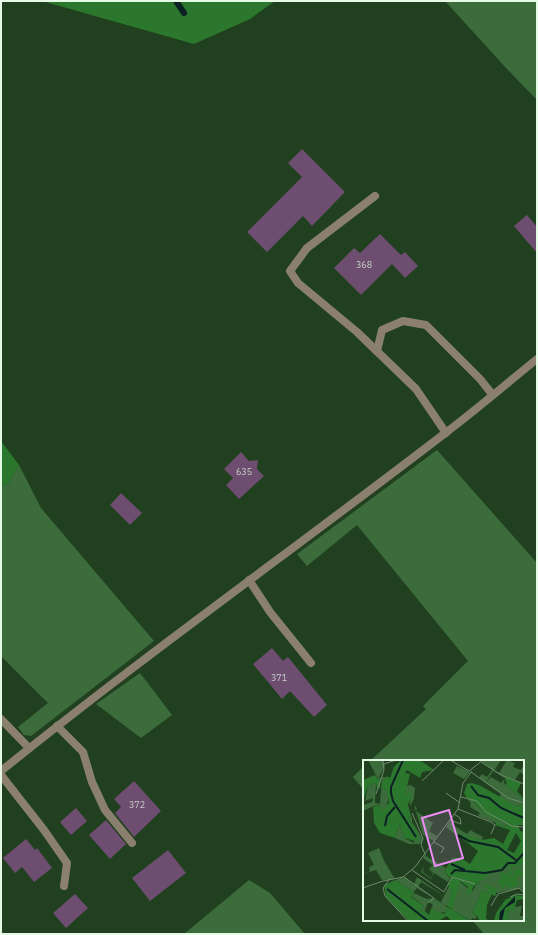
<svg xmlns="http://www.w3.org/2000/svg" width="538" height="935" font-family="'IBM Plex Sans',sans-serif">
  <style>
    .green { fill: #3c6c3b }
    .forest { fill: #2b772d }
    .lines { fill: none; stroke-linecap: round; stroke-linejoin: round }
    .stream { stroke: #0c2123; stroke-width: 6 }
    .building { fill: #6d4d70 }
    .service { stroke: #8a806d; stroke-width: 8 }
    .minor { stroke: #8a806d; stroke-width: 8 }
    .labels { text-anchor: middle; stroke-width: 4; stroke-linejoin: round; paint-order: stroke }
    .number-label { font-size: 9px; fill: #c7cec7 }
    .inset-river { fill: none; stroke: #0c2123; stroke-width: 2 }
    .inset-road { fill: none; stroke: #6f8a6e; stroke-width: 1 }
    .view { fill: #ee8cf8; fill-opacity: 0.15; stroke: #ee8cf8; stroke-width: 2 }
    .inset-edge { fill: none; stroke: #e5f9e4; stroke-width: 2 }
  </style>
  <rect width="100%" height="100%" fill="#20401f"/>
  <g class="green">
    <path d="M 445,1 L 537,1 L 537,100 L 507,69 Z"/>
    <path d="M 437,450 L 537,563 L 537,934 L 484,934 L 472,920 L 523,920 L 523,761 L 370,761 L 426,709 L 423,706 L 468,661 L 357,525 L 307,566 L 297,554 Z"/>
    <path d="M 19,465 L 41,508 L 154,641 L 31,736 L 24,735 L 18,727 L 48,703 L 1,656 L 1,485 L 8,484 Z"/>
    <path d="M 140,673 L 172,715 L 141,738 L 96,704 Z"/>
    <path d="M 364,766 L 364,790 L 353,777 Z"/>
    <path d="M 249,880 L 270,893 L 305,934 L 184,934 Z"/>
  </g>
  <g class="forest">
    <path d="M 42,1 L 275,1 L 250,19 L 194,44 Z"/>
    <path d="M 1,441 L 19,465 L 8,484 L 1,485 Z"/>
  </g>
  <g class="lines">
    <path class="stream" d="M 176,1 L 184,13"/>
  </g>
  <g class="building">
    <path d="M 302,149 L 345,192 L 312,226 L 303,216 L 267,252 L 247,232 L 302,177 L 288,163 Z"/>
    <path d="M 527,215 L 537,227 L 537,253 L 514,226 Z"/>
    <path d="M 380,234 L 401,255 L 405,252 L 418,266 L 405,278 L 392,264 L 361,295 L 334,268 L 354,248 L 360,253 Z"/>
    <path d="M 241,452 L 249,461 L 258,460 L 257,469 L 264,476 L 239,499 L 226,485 L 233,478 L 224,469 Z"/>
    <path d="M 121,493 L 142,513 L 130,525 L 110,505 Z"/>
    <path d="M 272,648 L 283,661 L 288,657 L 327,705 L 314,717 L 290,691 L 282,699 L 253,664 Z"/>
    <path d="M 134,781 L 161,811 L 134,837 L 115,813 L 121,807 L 114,799 Z"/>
    <path d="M 76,808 L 87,821 L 71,835 L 60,822 Z"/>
    <path d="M 106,820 L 126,844 L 110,859 L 89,835 Z"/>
    <path d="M 26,839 L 35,850 L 37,848 L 52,868 L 34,882 L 22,867 L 15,873 L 3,858 Z"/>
    <path d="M 168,850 L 186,873 L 150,901 L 132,878 Z"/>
    <path d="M 75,894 L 88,908 L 66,928 L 53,913 Z"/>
  </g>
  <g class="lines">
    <g class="service">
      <path d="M 375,196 L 307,248 L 290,271 L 298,283 L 357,332 L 416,389 L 446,433"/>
      <path d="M 377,351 L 382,330 L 403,321 L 426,325 L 480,379 L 492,394"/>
      <path d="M 249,580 L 270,612 L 311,663"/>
      <path d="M 1,719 L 29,748"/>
      <path d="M 57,726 L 83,752 L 92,782 L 105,810 L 132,843"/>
      <path d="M 1,775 L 44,830 L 67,863 L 64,886"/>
    </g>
    <path class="minor" d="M 1,771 C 146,654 297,547 444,434 C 476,410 506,384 537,359"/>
  </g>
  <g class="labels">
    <g class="number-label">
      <text x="364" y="268">368</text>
      <text x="244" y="475">635</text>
      <text x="279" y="681">371</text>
      <text x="137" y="808">372</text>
    </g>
  </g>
  <g transform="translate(363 760)">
    <rect width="161" height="161" fill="#20401f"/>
    <path d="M 5,0 L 20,0 L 22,6 L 15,19 ZM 121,0 L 138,0 L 131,11 L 136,13 L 144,0 L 152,3 L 150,7 L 158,10 L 161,5 L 161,15 L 157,12 L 152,20 L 142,17 L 141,23 L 161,39 L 161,42 L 157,41 L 161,44 L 153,46 L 136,38 L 138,34 L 116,18 L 119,14 L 124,17 L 129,10 L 119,2 ZM 130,11 L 142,18 L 138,23 L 128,17 L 123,22 ZM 94,6 L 107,12 L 101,19 L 90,13 ZM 19,17 L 23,17 L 19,28 L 24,31 L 26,36 L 23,48 L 19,51 L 17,45 L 11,46 L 0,51 L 0,45 L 9,42 L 10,38 L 2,41 L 5,26 L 13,23 L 12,43 L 17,44 ZM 48,25 L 52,28 L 50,47 L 51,39 L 47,46 L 46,33 L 42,35 L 43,26 ZM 108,39 L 120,52 L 145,65 L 144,67 L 115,56 L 117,53 L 107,47 L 108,43 L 105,40 ZM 51,45 L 54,48 L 53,51 L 70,63 L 66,71 L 74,76 L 71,81 L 60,75 ZM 49,56 L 49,62 L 60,79 L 57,84 L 46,84 L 32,78 L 37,64 L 41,78 L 51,83 L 51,67 L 45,58 ZM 87,61 L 93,67 L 104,74 L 107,70 L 120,77 L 119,80 L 92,74 L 83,67 ZM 16,88 L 21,101 L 32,119 L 19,120 L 13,110 L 0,114 L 7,111 L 6,107 L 11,105 L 5,93 ZM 63,93 L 63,96 L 83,108 L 81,112 L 87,118 L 85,122 L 71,113 L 68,119 L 58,112 L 61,106 L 60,112 L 68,118 L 70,113 L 66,109 L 70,105 L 60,98 ZM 161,103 L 161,132 L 157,128 L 133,133 L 132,136 L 119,130 L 109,154 L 113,155 L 113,159 L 109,158 L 108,161 L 89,150 L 96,121 L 109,132 L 113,125 L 130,110 ZM 41,117 L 51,125 L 54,117 L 81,136 L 86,126 L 89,131 L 86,147 L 81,144 L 85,149 L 83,152 L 76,153 L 68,149 L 70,145 L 66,142 L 71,138 L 80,144 L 78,142 L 81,136 L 58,122 L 55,127 L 70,138 L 70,139 L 65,142 L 61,153 L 59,152 L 57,150 L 61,146 L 48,136 L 51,133 L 64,139 L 70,138 L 54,128 L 51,132 L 32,120 ZM 159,146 L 157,156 L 160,156 L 160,161 L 144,161 L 146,148 Z" fill="#3c6c3b" fill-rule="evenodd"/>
    <path d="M 38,0 L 57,0 L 71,10 L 59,12 L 57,18 L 44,10 L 42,13 L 47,14 L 42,34 L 49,32 L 45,45 L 48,56 L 45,58 L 54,71 L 56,82 L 41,78 L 37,64 L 32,78 L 17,73 L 11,63 L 10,47 L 17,45 L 19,51 L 26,43 L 24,31 L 19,28 L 19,23 L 24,16 L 27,18 L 31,7 ZM 12,15 L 15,19 L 18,17 L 17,28 L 14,29 L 13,23 L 5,26 L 0,41 L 0,20 ZM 142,17 L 158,23 L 154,31 L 161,39 L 144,26 ZM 108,23 L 116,25 L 153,46 L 161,44 L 161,65 L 155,65 L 157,71 L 161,72 L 161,104 L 130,111 L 110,127 L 108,134 L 104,134 L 105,127 L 97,121 L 89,150 L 85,146 L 89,131 L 85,125 L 88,118 L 81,112 L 89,98 L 98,98 L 107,104 L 115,91 L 92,73 L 119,80 L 131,78 L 140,84 L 147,70 L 132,65 L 133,62 L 143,67 L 145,65 L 122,54 L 111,42 L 104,39 L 101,33 L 104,24 ZM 153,73 L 158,81 L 151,93 L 144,90 ZM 149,107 L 149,114 L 147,116 L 150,116 L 151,110 L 156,108 L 161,114 L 161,124 L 159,115 L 156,115 L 153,120 L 156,124 L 152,127 L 146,128 L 143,124 L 142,127 L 137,129 L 138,125 L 135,122 L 139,115 L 136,112 L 140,110 L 140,113 L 145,114 ZM 32,120 L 51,132 L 48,137 L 61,146 L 57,150 L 59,152 L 61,150 L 66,155 L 68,149 L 81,154 L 84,150 L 83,146 L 107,161 L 88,161 L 84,156 L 75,161 L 46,161 L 23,137 L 21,125 ZM 121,124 L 134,129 L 132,136 L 129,134 L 124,145 L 123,159 L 126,160 L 131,161 L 133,153 L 142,140 L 152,135 L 161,136 L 161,139 L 154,140 L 150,153 L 146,148 L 144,161 L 117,161 L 113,155 L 109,154 L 119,130 L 126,133 Z" fill="#2b772d" fill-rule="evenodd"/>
    <path d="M 152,136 L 152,142 L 142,148 L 139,161 L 136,161 L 137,152 Z" fill="#0c2123"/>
    <path class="inset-river" d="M 40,0 L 28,27 L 28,33 L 30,41 L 53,77M 108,26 L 115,35 L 126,38 L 138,48 L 161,58M 22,66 L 24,56 L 32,47M 95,75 L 106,81 L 135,87 L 153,100M 88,104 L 102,110M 88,114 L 92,110 L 122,113 L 139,110 L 145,103 L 152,103 L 161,93M 24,129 L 65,161"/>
    <path class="inset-road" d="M 87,0 L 106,11 L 120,0M 118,2 L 140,16 L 161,24M 21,4 L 33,0M 108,12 L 145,38 L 161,43M 59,21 L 81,0M 83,33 L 97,43M 13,34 L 21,10 L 20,0M 98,37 L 114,41 L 123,52 L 149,66 L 160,67M 95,49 L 128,62 L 132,65 L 128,74M 49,53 L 60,78 L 58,85 L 62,94M 87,60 L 98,64 L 97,58 L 91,54M 71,82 L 81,88 L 78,93M 49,110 L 81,132 L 89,117 L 112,124M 41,117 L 71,138 L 65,143M 26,120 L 20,128 L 22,136 L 45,161M 0,128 L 20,121 L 40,117 L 52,107 L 95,49 L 100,23 L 109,11M 147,137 L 154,134 L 161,135M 128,146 L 135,134 L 156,128 L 161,133"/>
    <path class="view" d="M 86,50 L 100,98 L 72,106 L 59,58 Z"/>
    <rect width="161" height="161" class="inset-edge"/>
  </g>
  <rect width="538" height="935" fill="none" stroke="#e5f9e4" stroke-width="4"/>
</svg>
